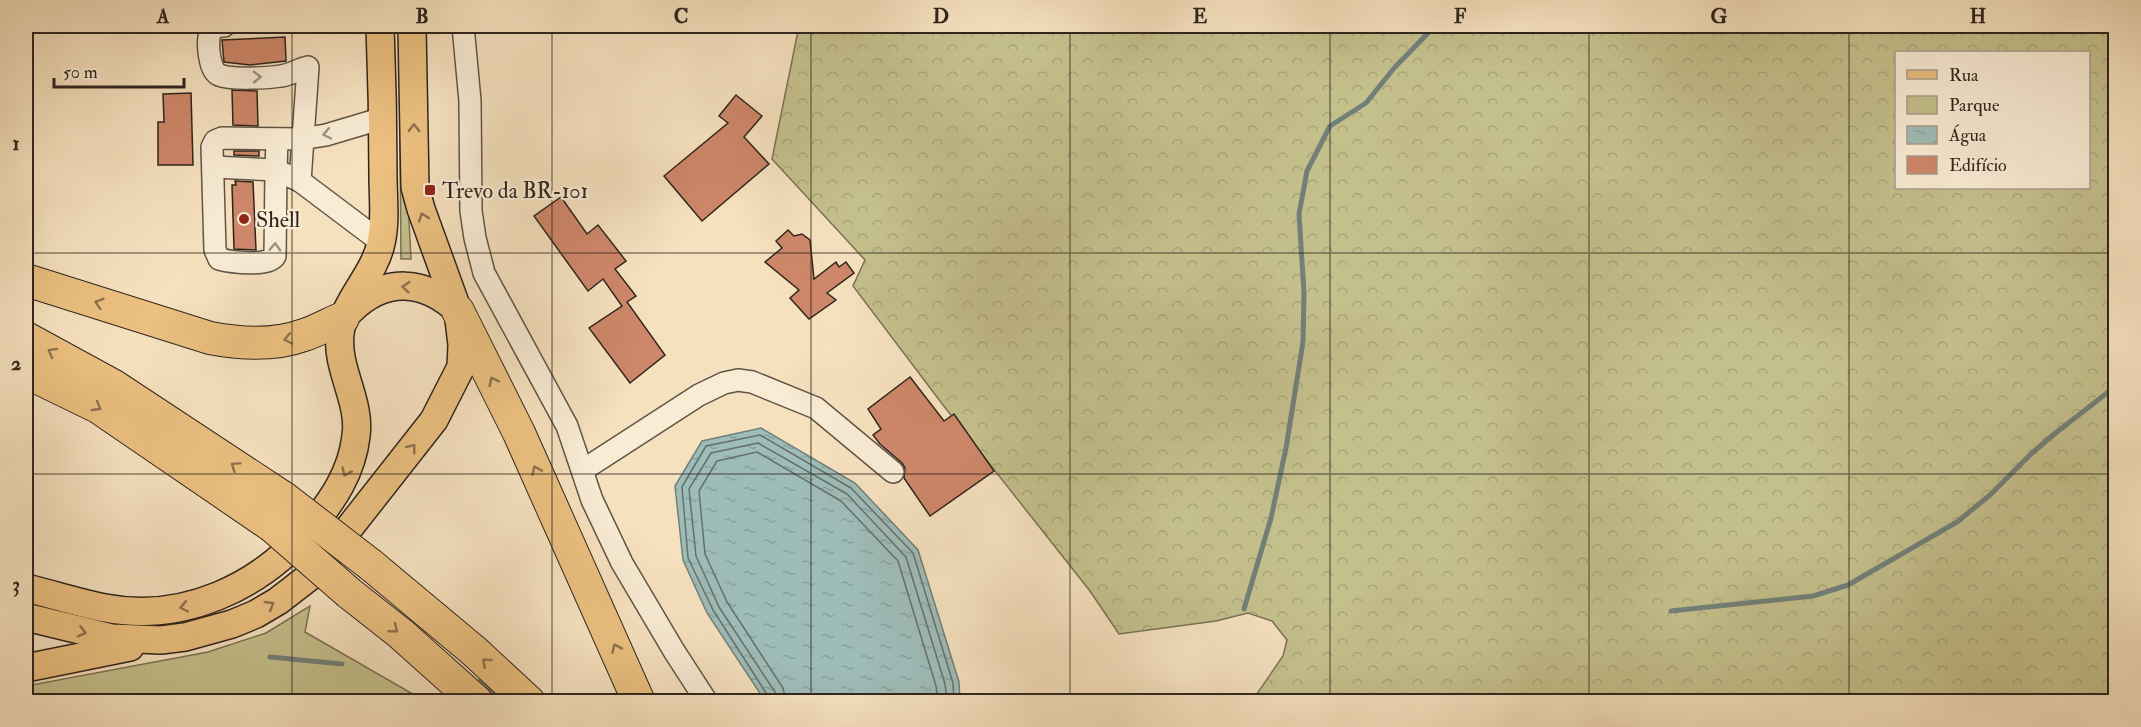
<svg xmlns="http://www.w3.org/2000/svg" width="2141" height="727" font-family="'IM FELL Double Pica',serif">
  <style>
    .green { fill: #c4c08c; stroke: #7a7255; stroke-width: 1.5 }
    .forest { fill: url(#forest-crowns); stroke: #7a7255; stroke-width: 1.5; fill-rule: evenodd }
    .water { fill: url(#water-ripples); stroke: #72807a; stroke-width: 1.5 }
    .lines { fill: none; stroke-linecap: round; stroke-linejoin: round }
    .shore { stroke: #66706b; stroke-width: 1.5 }
    .stream { stroke: #72807a; stroke-width: 5 }
    .building { fill: #ce876a; stroke: #2f251e; stroke-width: 1.5 }
    .minor-casing { stroke: #615446; stroke-width: 24 }
    .major-casing { stroke: #2f251e; stroke-width: 30 }
    .highway-casing { stroke: #2f251e; stroke-width: 34 }
    .minor { stroke: #f9ecd5; stroke-width: 21 }
    .major { stroke: #ebc080; stroke-width: 27 }
    .highway { stroke: #ebc080; stroke-width: 32 }
    .highway-bridge-casing { stroke: #2f251e; stroke-width: 34; stroke-linecap: butt }
    .highway-bridge { stroke: #ebc080; stroke-width: 32 }
    .oneway { stroke: #9e9283 }
    .oneway2 { stroke: #8d724f }
    .grid { fill: none; stroke: #2f251e; stroke-width: 1.5; stroke-opacity: 0.55 }
    .poi-dot { fill: #8f2418; stroke: #f9ecd5; stroke-width: 2 }
    .labels { text-anchor: middle; stroke-width: 4.5; stroke-linejoin: round; paint-order: stroke }
    .poi-label { font-size: 22px; fill: #2f251e; stroke: #f9ecd5; text-anchor: start }
    .neatline { fill: none; stroke: #2f251e; stroke-width: 2 }
    .grid-label { font-size: 20px; text-anchor: middle; font-weight: bold; fill: #2f251e }
  </style>
  <defs>
    <pattern id="forest-crowns" width="20" height="18" patternUnits="userSpaceOnUse" patternTransform="scale(1.5)"><rect width="20" height="18" fill="#c4c08c"/><path d="M2 6a3 3 0 1 1 6 0M12 15a3 3 0 1 1 6 0" fill="none" stroke="#a9a578"/></pattern>
    <pattern id="water-ripples" width="26" height="14" patternUnits="userSpaceOnUse" patternTransform="scale(1.5)"><rect width="26" height="14" fill="#9ebcb8"/><path d="M2 4q2-2 4 0t4 0M15 11q2-2 4 0t4 0" fill="none" stroke="#88a19e"/></pattern>
  </defs>
  <rect width="100%" height="100%" fill="#f6e1bf"/>
  <filter id="stains"><feTurbulence type="fractalNoise" baseFrequency=".00333" numOctaves="4"/><feColorMatrix values="0 0 0 0 .2 0 0 0 0 .09 0 0 0 0 .02 0 0 0 .5 -.17"/></filter>
  <radialGradient id="worn" r=".72"><stop offset=".6" stop-color="#630" stop-opacity="0"/><stop offset="1" stop-color="#630" stop-opacity=".3"/></radialGradient>
  <g class="green">
    <path d="M 399,26 L 411,259 L 401,259 Z"/>
    <path d="M 310,606 L 305,632 L 425,701 L 26,701 L 26,686 L 208,652 L 266,633 Z"/>
  </g>
  <path class="forest" d="M 799,26 L 2115,26 L 2115,701 L 1252,701 L 1283,656 L 1287,640 L 1272,621 L 1248,613 L 1216,621 L 1119,634 L 1090,591 L 943,405 L 853,286 L 865,260 L 772,159 ZM 1896,52 L 2088,52 L 2088,188 L 1896,188 Z"/>
  <path class="water" d="M 761,428 L 855,483 L 918,550 L 959,682 L 960,701 L 765,701 L 707,613 L 683,560 L 675,486 L 702,441 Z"/>
  <g class="lines">
    <g class="shore">
      <path d="M 769,702 L 768,696 L 713,610 L 688,558 L 682,487 L 706,446 L 760,435 L 851,488 L 913,553 L 953,683 L 954,702"/>
      <path d="M 777,702 L 775,692 L 719,607 L 696,556 L 689,489 L 711,453 L 758,443 L 847,494 L 906,557 L 945,684 L 947,702"/>
      <path d="M 786,702 L 783,688 L 727,602 L 705,554 L 699,491 L 717,461 L 757,452 L 841,501 L 898,561 L 936,686 L 938,702"/>
    </g>
    <g class="stream">
      <path d="M 1244,609 L 1271,518 L 1286,448 L 1303,342 L 1304,293 L 1299,214 L 1307,171 L 1330,126 L 1366,103 L 1395,67 L 1435,26"/>
      <path d="M 1671,611 L 1813,596 L 1848,585 L 1957,522 L 1990,495 L 2031,454 L 2053,435 L 2116,386"/>
      <path d="M 270,657 L 342,664"/>
      <path d="M 480,681 L 501,702"/>
    </g>
  </g>
  <g class="building">
    <path d="M 285,37 L 286,61 L 250,65 L 224,62 L 222,40 Z"/>
    <path d="M 232,90 L 257,91 L 258,126 L 233,125 Z"/>
    <path d="M 191,93 L 193,165 L 158,165 L 158,122 L 164,122 L 163,94 Z"/>
    <path d="M 736,95 L 762,116 L 744,137 L 769,164 L 702,221 L 664,176 L 728,123 L 719,116 Z"/>
    <path d="M 234,151 L 259,151 L 259,156 L 234,155 Z"/>
    <path d="M 235,181 L 253,182 L 256,250 L 234,249 L 232,185 L 236,185 Z"/>
    <path d="M 561,197 L 587,234 L 598,225 L 626,261 L 615,269 L 636,296 L 627,302 L 665,355 L 630,383 L 589,328 L 622,306 L 603,279 L 588,291 L 534,216 Z"/>
    <path d="M 788,230 L 794,236 L 802,234 L 810,240 L 814,279 L 836,262 L 839,267 L 846,262 L 854,273 L 827,293 L 836,300 L 809,319 L 790,298 L 799,290 L 765,262 L 782,248 L 776,241 Z"/>
    <path d="M 910,377 L 944,421 L 954,414 L 994,471 L 930,516 L 904,478 L 905,468 L 902,463 L 880,444 L 873,435 L 881,429 L 868,409 Z"/>
  </g>
  <g class="lines">
    <defs>
      <g id="minor">
        <path d="M 224,26 C 219,26 214,27 211,31 C 206,40 209,71 219,75 C 231,80 268,78 281,76 C 290,75 299,69 308,67 L 300,181"/>
        <path d="M 463,26 L 470,101 L 471,211 L 475,238 L 484,273 L 567,426 L 592,500 L 622,563 L 674,651 L 707,702"/>
        <path d="M 214,167 L 276,170 L 277,139"/>
        <path d="M 381,242 L 300,181 L 276,170 L 275,256 C 269,267 231,262 219,259 L 215,250 L 212,147 L 215,141 L 222,138 L 301,139 L 326,135 L 383,118"/>
        <path d="M 583,470 L 699,395 L 724,383 L 738,380 L 752,382 L 816,408 L 893,472"/>
      </g>
      <g id="major">
        <path d="M 351,310 C 385,277 424,279 458,311"/>
        <path d="M 26,588 C 52,594 78,603 105,608 C 184,623 260,587 310,528 C 333,500 352,472 356,436 C 361,401 336,369 340,334 C 344,300 374,276 381,243 C 386,222 383,198 383,175 C 383,125 382,76 380,26"/>
        <path d="M 26,617 L 112,638 L 161,640 L 185,637 L 232,624 L 256,614 L 278,601 L 313,574 L 434,420 L 461,367 L 462,345 L 458,311 L 421,209 L 415,187 L 412,26"/>
        <path d="M 26,668 L 130,647"/>
      </g>
      <g id="highway">
        <path d="M 26,280 L 210,338 C 241,344 274,346 304,335 C 317,331 330,323 343,318"/>
        <path d="M 458,311 L 519,433 L 639,702"/>
        <path d="M 26,338 L 114,386 L 284,498"/>
        <path d="M 26,372 L 98,407 L 272,526"/>
        <path d="M 371,565 L 474,651 L 529,702"/>
        <path d="M 349,593 L 401,634 L 477,702"/>
      </g>
    </defs>
    <use href="#minor" class="minor-casing"/>
    <use href="#major" class="major-casing"/>
    <use href="#highway" class="highway-casing"/>
    <use href="#minor" class="minor"/>
    <use href="#major" class="major"/>
    <use href="#highway" class="highway"/>
    <defs>
      <g id="highway-bridge">
        <path d="M 284,498 L 371,565"/>
        <path d="M 272,526 L 349,593"/>
      </g>
    </defs>
    <use href="#highway-bridge" class="highway-bridge-casing"/>
    <use href="#highway-bridge" class="highway-bridge"/>
  </g>
  <defs><path id="oneway-chevron" d="M-2-3.5L2.5 0L-2 3.5" fill="none" stroke-width="1.6" stroke-linecap="round" stroke-linejoin="round" transform="scale(1.5)"/></defs>
  <g class="oneway">
    <use href="#oneway-chevron" transform="translate(257 77) rotate(-1)"/>
    <use href="#oneway-chevron" transform="translate(327 134) rotate(168)"/>
    <use href="#oneway-chevron" transform="translate(275 247) rotate(-88)"/>
  </g>
  <g class="oneway2">
    <use href="#oneway-chevron" transform="translate(414 128) rotate(-91)"/>
    <use href="#oneway-chevron" transform="translate(423 217) rotate(-109)"/>
    <use href="#oneway-chevron" transform="translate(406 287) rotate(-175)"/>
    <use href="#oneway-chevron" transform="translate(99 303) rotate(-163)"/>
    <use href="#oneway-chevron" transform="translate(288 339) rotate(168)"/>
    <use href="#oneway-chevron" transform="translate(52 352) rotate(-151)"/>
    <use href="#oneway-chevron" transform="translate(493 381) rotate(-117)"/>
    <use href="#oneway-chevron" transform="translate(97 407) rotate(30)"/>
    <use href="#oneway-chevron" transform="translate(412 448) rotate(-52)"/>
    <use href="#oneway-chevron" transform="translate(235 466) rotate(-146)"/>
    <use href="#oneway-chevron" transform="translate(536 470) rotate(-114)"/>
    <use href="#oneway-chevron" transform="translate(346 472) rotate(114)"/>
    <use href="#oneway-chevron" transform="translate(270 605) rotate(-31)"/>
    <use href="#oneway-chevron" transform="translate(184 607) rotate(168)"/>
    <use href="#oneway-chevron" transform="translate(394 629) rotate(39)"/>
    <use href="#oneway-chevron" transform="translate(82 632) rotate(14)"/>
    <use href="#oneway-chevron" transform="translate(616 648) rotate(-114)"/>
    <use href="#oneway-chevron" transform="translate(486 662) rotate(-138)"/>
  </g>
  <path class="grid" d="M 292,26 L 292,702M 552,26 L 552,702M 811,26 L 811,702M 1070,26 L 1070,702M 1330,26 L 1330,702M 1589,26 L 1589,702M 1849,26 L 1849,702M 26,253 L 2116,253M 26,474 L 2116,474"/>
  <g class="poi-dot">
    <rect x="424" y="184" width="12" height="12" rx="3"/>
    <circle cx="244" cy="219" r="6"/>
  </g>
  <g class="labels">
    <g class="poi-label">
      <text x="442" y="198">Trevo da BR-101</text>
      <text x="256" y="227">Shell</text>
    </g>
  </g>
  <rect width="2141" height="727" fill="none" stroke="#f6e1bf" stroke-width="66"/>
  <rect x="1895" y="51" width="195" height="138" fill="#f9ecd5" stroke="#a89c8c" stroke-width="1.5"/>
  <rect x="1907" y="70" width="30" height="9" fill="#ebc080" stroke="#a89c8c" stroke-width="1.5"/>
  <text x="1949" y="81" font-size="18" fill="#2f251e">Rua</text>
  <rect x="1907" y="96" width="30" height="18" fill="#c4c08c" stroke="#a89c8c" stroke-width="1.5"/>
  <text x="1949" y="111" font-size="18" fill="#2f251e">Parque</text>
  <rect x="1907" y="126" width="30" height="18" fill="url(#water-ripples)" stroke="#a89c8c" stroke-width="1.5"/>
  <text x="1949" y="141" font-size="18" fill="#2f251e">Água</text>
  <rect x="1907" y="156" width="30" height="18" fill="#ce876a" stroke="#a89c8c" stroke-width="1.5"/>
  <text x="1949" y="171" font-size="18" fill="#2f251e">Edifício</text>
  <path d="M54 78v9h130v-9" fill="none" stroke="#2f251e" stroke-width="3"/>
  <text x="63" y="78" font-size="18" fill="#2f251e" stroke="#f9ecd5" stroke-width="4.5" paint-order="stroke">50 m</text>
  <rect x="33" y="33" width="2075" height="661" class="neatline"/>
  <g class="grid-label">
    <text x="163" y="23">A</text>
    <text x="422" y="23">B</text>
    <text x="681" y="23">C</text>
    <text x="941" y="23">D</text>
    <text x="1200" y="23">E</text>
    <text x="1460" y="23">F</text>
    <text x="1719" y="23">G</text>
    <text x="1978" y="23">H</text>
    <text x="16" y="150">1</text>
    <text x="16" y="370">2</text>
    <text x="16" y="591">3</text>
  </g>
  <rect width="100%" height="100%" filter="url(#stains)"/>
  <rect width="100%" height="100%" fill="url(#worn)"/>
</svg>
